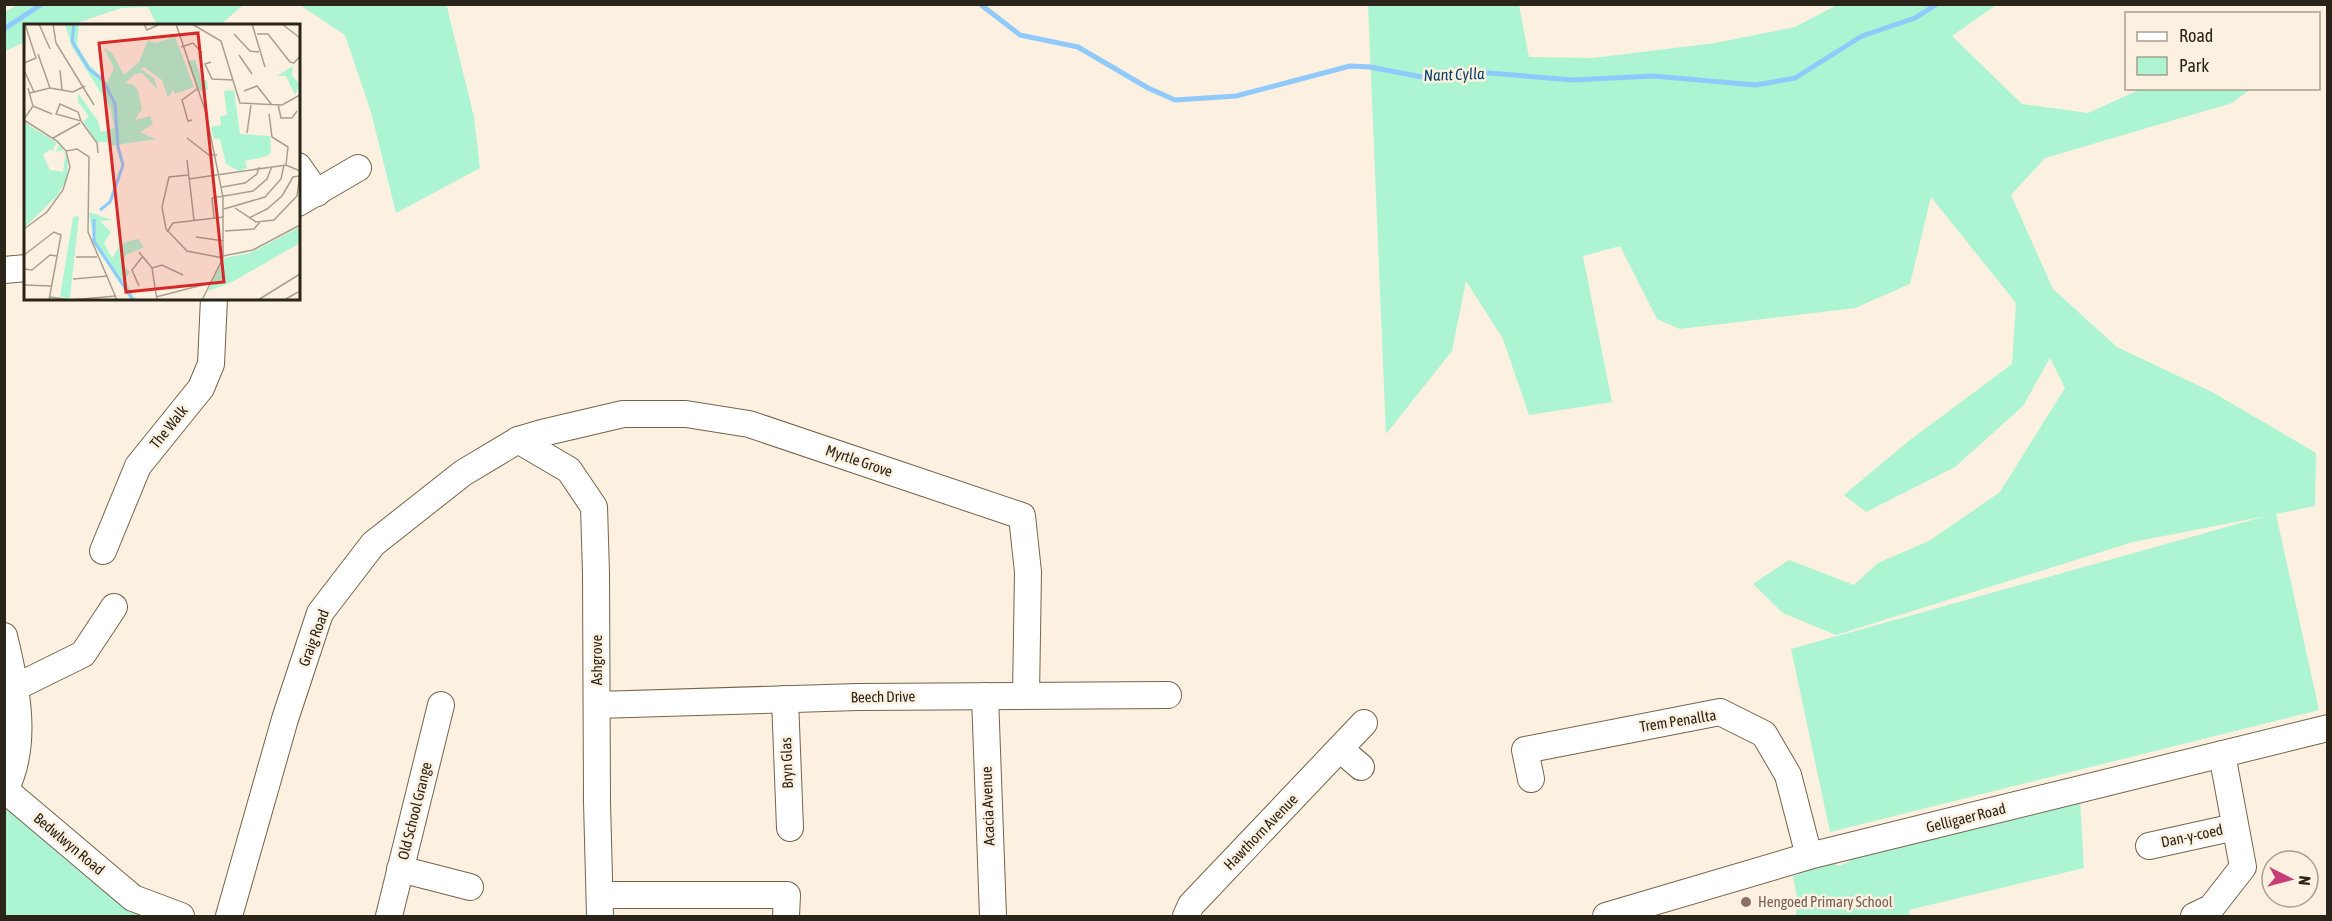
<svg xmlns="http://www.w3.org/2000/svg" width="2332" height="921" font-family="'Asap Condensed',sans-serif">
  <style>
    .green { fill: #adf4d3 }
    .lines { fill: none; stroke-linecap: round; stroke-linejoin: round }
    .stream { stroke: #90c9fb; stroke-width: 5 }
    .minor-casing { stroke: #75644b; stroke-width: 28 }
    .minor { stroke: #fff; stroke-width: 26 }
    .education-dot { fill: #8d6e63; stroke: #fcf1e0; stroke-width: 2 }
    .labels { text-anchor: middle; stroke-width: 5; stroke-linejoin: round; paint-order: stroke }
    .street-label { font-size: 15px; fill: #2b2419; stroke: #fcf1e0 }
    .education-label { font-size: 15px; fill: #785e54; stroke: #fcf1e0; text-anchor: start }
    .water-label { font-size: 16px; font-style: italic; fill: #084269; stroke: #fcf1e0 }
    .inset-river { fill: none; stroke: #90c9fb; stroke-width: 3 }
    .inset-road { fill: none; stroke: #a89f90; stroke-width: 1.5 }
    .view { fill: #d62828; fill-opacity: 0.15; stroke: #d62828; stroke-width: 3 }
    .inset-edge { fill: none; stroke: #2b2419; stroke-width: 3 }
  </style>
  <rect width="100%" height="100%" fill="#fcf1e0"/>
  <g class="green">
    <path d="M 444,4 L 447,7 L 474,117 L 480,168 L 396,213 L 371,112 L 345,35 L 300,5 Z"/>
    <path d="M 17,5 L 17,4 L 243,5 L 220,25 L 157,25 L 148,7 L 121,8 L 71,25 L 26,26 L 25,42 L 5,51 L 5,12 Z"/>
    <path d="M 1368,5 L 1519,5 L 1529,57 L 1593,58 L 1715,43 L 1795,27 L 1837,5 L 1996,5 L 1952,36 L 2022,104 L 2088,113 L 2141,89 L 2251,89 L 2232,103 L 2045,158 L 2011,195 L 2053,289 L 2117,347 L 2214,393 L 2316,453 L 2315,506 L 2276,514 L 2319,710 L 1830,832 L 1791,649 L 2266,516 L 2133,542 L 1836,635 L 1783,613 L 1753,584 L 1789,560 L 1854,585 L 1878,563 L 1929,541 L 2000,492 L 2065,388 L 2050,358 L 2023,406 L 1955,467 L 1866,512 L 1844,495 L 1910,440 L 2012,364 L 2016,303 L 1931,197 L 1910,284 L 1855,308 L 1680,329 L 1657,319 L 1620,246 L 1583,256 L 1612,402 L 1529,415 L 1503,339 L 1466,281 L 1452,351 L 1386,434 Z"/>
    <path d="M 2080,798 L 2084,868 L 1909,910 L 1910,916 L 1796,916 L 1797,898 L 1793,876 L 1832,862 L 1838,866 L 1849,862 L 1854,851 Z"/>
    <path d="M 4,799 L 117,902 L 126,904 L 141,916 L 5,916 Z"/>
  </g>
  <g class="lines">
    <g class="stream">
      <path d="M 980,4 L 1020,35 L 1078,47 L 1148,88 L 1175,100 L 1236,96 L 1350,66 L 1370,67 L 1422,77 L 1477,72 L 1573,80 L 1653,76 L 1756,85 L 1795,78 L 1862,36 L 1915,18 L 1937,4"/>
      <path d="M 4,29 L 42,4"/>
    </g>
    <defs>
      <g id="minor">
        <path d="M 298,166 L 317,193"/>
        <path d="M 298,203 L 358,168"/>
        <path d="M 4,270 L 26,268"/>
        <path d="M 518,440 L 569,470 L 594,507 L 596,573 L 597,802 L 600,916"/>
        <path d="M 103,551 L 138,466 L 201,388 L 211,364 L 214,298"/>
        <path d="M 4,636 C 16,685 29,743 5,790"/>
        <path d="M 16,687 L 83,654 L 114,607"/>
        <path d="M 985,696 L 993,916"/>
        <path d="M 785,699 L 790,828"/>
        <path d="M 597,705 L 858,697 L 1168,695"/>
        <path d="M 1340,749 L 1361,767"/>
        <path d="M 1531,779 L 1525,750 L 1720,712 L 1764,734 L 1788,775 L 1809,856"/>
        <path d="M 4,789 L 133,898 L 181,916"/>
        <path d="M 2149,846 L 2235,827"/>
        <path d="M 400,869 L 470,887"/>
        <path d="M 600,895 L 787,895 L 786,916"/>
        <path d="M 229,916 L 285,719 L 320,613 L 373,544 L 463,473 L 518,440 L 542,433 L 623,414 L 686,414 L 749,424 L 1022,516 L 1028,572 L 1026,695"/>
        <path d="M 389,916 L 441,705"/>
        <path d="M 1186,916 L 1191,905 L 1364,723"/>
        <path d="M 1606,916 L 1809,856 L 2328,728"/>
        <path d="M 2194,916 L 2211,908 L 2243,867 L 2222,754"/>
      </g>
    </defs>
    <use href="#minor" class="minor-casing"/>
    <use href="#minor" class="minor"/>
  </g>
  <circle class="education-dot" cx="1746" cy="902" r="6"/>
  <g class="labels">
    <g class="street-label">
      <text transform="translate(169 427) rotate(-51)" y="5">The Walk</text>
      <text transform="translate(859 461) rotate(19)" y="5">Myrtle Grove</text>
      <text transform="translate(314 638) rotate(-69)" y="5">Graig Road</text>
      <text transform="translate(597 660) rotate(-90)" y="5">Ashgrove</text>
      <text transform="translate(883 697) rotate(-1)" y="5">Beech Drive</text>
      <text transform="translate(1678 721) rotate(-9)" y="5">Trem Penallta</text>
      <text transform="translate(787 763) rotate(-92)" y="5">Bryn Glas</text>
      <text transform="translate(988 806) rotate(-92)" y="5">Acacia Avenue</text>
      <text transform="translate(415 811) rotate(-76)" y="5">Old School Grange</text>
      <text transform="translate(1966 818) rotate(-14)" y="5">Gelligaer Road</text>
      <text transform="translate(1261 832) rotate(-46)" y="5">Hawthorn Avenue</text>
      <text transform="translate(2192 836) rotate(-12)" y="5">Dan-y-coed</text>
      <text transform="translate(69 844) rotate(40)" y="5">Bedwlwyn Road</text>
    </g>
    <g class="education-label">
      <text x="1758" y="907">Hengoed Primary School</text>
    </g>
    <g class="water-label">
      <text transform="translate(1454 74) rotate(-2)" y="6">Nant Cylla</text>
    </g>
  </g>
  <g transform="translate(24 24)">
    <rect width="276" height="276" fill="#fcf1e0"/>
    <path d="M 41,0 L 55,0 L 53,21 L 63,38 L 83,59 L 90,44 L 80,24 L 88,29 L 100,51 L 115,38 L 124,16 L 131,19 L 151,13 L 170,63 L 151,70 L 149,66 L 144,74 L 138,56 L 120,43 L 117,45 L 130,54 L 134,66 L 118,49 L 111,50 L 101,59 L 110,61 L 114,67 L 118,85 L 111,96 L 126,92 L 129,100 L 116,108 L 132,115 L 85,122 L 83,118 L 73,118 L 59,97 L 65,93 L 54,78 L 54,69 L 74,97 L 77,108 L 90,104 L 87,85 L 48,23 ZM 171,36 L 177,54 L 183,57 L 184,66 L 175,67 L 163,37 ZM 269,42 L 268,51 L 276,61 L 271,71 L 262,52 L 253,52 ZM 210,66 L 216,110 L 246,112 L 247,127 L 244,132 L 221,137 L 223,144 L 215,147 L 202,140 L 196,115 L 190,115 L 187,103 L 197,101 L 196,92 L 203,91 L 200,67 ZM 0,98 L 33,119 L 29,124 L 30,129 L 27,125 L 19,131 L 26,146 L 39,148 L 41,132 L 38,126 L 32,128 L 34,122 L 37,122 L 44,137 L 43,155 L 33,172 L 0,204 ZM 65,188 L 88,196 L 76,197 L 87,208 L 80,219 L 88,234 L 97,220 L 109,216 L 114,215 L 120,223 L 102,231 L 97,240 L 106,248 L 101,255 L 110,273 L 117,276 L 107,276 L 70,220 ZM 55,192 L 46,274 L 36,273 L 49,193 ZM 276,203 L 276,219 L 208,258 L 184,267 L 200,234 L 226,229 Z" fill="#adf4d3"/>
    <path class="inset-river" d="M 50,0 L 48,17 L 65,45 L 79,56 L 91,80 L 94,123 L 99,141 L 86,178 L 76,186M 70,195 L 70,217 L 109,276"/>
    <path class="inset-road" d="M 15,0 L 26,25M 29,0 L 32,19M 120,0 L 123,6 L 136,0M 152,0 L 182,89 L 199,173 L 199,234 L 178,276M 168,0 L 197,17 L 216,79 L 258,81 L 276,71M 228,0 L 241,43M 258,0 L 276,14M 210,10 L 226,27 L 235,28M 233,10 L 244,10 L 266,38 L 270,39 L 276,32M 32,19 L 70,81M 157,23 L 169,19 L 178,29M 215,31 L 228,50M 187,38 L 181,40 L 188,55 L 209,56M 0,39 L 12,34 L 1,0M 0,46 L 10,68M 36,46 L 38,66M 26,64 L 49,68 L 61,62M 220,67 L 233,62 L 248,81M 6,69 L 26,64 L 14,30M 36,80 L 54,88 L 57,97 L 32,90 ZM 254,80 L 257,94 L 268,94 L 273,87M 9,82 L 28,90M 245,90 L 248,113 L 264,123 L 262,141M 0,95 L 9,82 L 4,64M 0,96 L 33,117 L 42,127 L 53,125 L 65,133 L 64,208 L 93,276M 168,96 L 164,97 L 158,76 L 173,65M 57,97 L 73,119 L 74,129M 223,109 L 227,81M 29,114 L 56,99M 163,114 L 185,131 L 193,131M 163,136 L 170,196M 164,151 L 145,153 L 138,183 L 142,205 L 163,227 L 199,234M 165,155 L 262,141 L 276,147M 198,163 L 221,159 L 233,150 L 235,143M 211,184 L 232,198 L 250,196 L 273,172 L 276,149M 200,185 L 241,173 L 257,155 L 260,141M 190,194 L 188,174 L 229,167 L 243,155 L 248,142M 225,194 L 243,185 L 258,172 L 269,153 L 275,152M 0,205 L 23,188 L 39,166 L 46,143 L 42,127M 201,207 L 230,205 L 236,198M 143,208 L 149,199 L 200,193M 172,213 L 200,217M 115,228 L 128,244M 0,231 L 30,208 L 37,211 L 25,276M 199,232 L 229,226 L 276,201M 52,233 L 73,233M 0,245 L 8,246 L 26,231 L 33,232M 49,255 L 84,252M 0,261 L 28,262M 115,262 L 108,246 L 119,232M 26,273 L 46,276 L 92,272M 132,273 L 186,259M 133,276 L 128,244 L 138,241 L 159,251M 234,276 L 276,250M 260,276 L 276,267"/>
    <path class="view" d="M 174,9 L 200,258 L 102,268 L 75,19 Z"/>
    <rect width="276" height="276" class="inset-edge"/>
  </g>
  <rect width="2332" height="921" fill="none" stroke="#2b2419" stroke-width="12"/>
  <rect x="2125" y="12" width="195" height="78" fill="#fcf1e0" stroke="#a89f90" stroke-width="1.5"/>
  <rect x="2137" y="32" width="30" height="9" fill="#ffffff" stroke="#a89f90" stroke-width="1.5"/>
  <text x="2179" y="42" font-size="18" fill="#2b2419">Road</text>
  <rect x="2137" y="57" width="30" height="18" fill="#adf4d3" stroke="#a89f90" stroke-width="1.5"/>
  <text x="2179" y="72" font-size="18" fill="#2b2419">Park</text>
  <g transform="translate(2290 879) rotate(96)"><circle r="28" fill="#fcf1e0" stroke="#a89f90" stroke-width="1.5"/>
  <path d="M0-4.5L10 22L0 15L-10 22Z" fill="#c83f78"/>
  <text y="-9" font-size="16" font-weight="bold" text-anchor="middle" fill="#2b2419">N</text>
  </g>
</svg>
